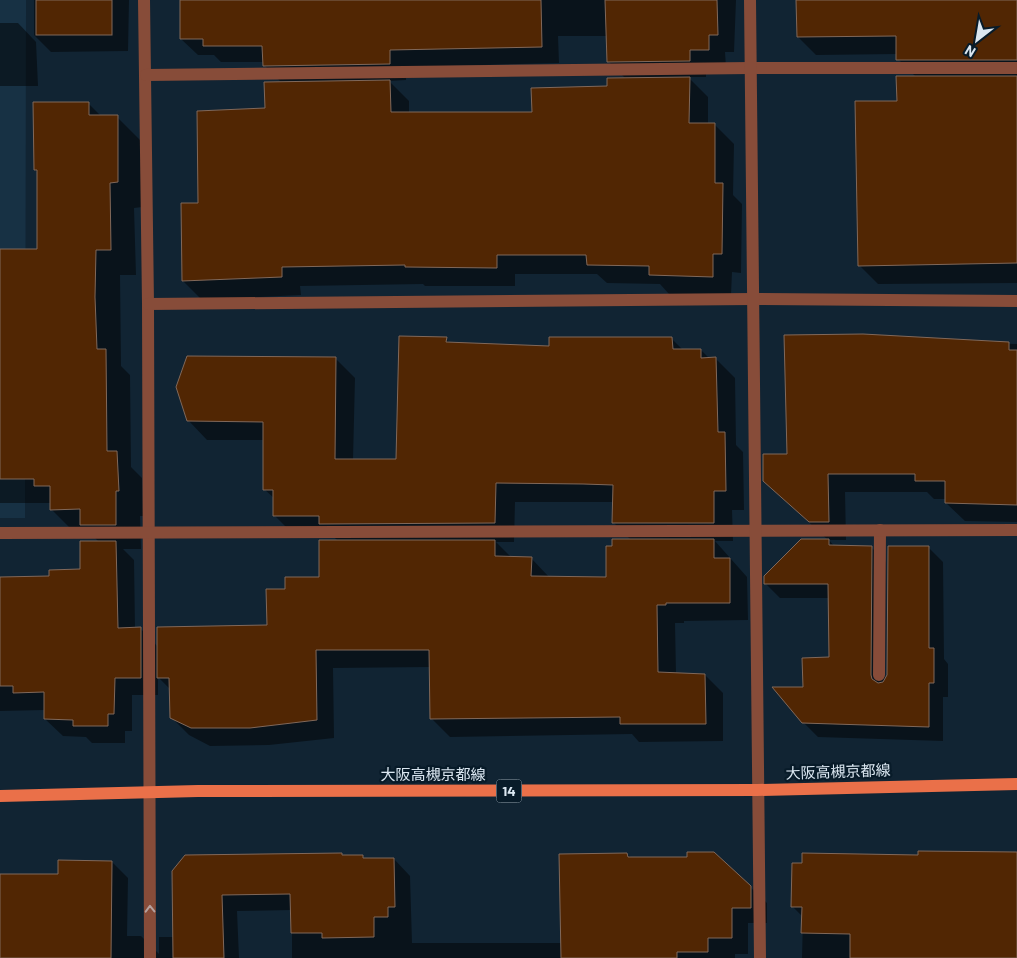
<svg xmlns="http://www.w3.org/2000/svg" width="1017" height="958" font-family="Barlow,'Noto Sans JP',sans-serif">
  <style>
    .built { fill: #173144 }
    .shadow { fill: #0007; fill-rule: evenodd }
    .building { fill: #512603; stroke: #80685a }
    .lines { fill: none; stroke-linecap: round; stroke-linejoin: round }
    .service { stroke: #874c39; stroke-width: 12 }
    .minor { stroke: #874c39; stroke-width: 12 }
    .tertiary { stroke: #874c39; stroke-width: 12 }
    .primary { stroke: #ea7049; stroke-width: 12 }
    .oneway { stroke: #b5a19e }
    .labels { text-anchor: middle; stroke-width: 4.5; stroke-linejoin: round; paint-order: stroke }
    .shield { fill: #081b29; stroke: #9caab5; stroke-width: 1 }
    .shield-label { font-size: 14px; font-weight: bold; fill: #dbe7f1 }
    .street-label { font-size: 15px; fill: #dbe7f1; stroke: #081b29 }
  </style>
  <rect width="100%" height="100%" fill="#112433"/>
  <path class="built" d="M 0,0 L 26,0 L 25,518 L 0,518 Z"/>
  <g class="shadow">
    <path d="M 34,0 L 129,0 L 128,51 L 51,52 L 34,35 Z"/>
    <path d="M 181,0 L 736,0 L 734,52 L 725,52 L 726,67 L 706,67 L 706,77 L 688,77 L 708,97 L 708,124 L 715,125 L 734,144 L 733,195 L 742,204 L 741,273 L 732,272 L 731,295 L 669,294 L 660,284 L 607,283 L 597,274 L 515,274 L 515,286 L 425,286 L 423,284 L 300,286 L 301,295 L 202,300 L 183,281 L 200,204 L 282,83 L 264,65 L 264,62 L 221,62 L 214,55 L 198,55 L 181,39 ZM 558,36 L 607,36 L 608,61 L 626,79 L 608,87 L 533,113 L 409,113 L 409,101 L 389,81 L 406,80 L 406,67 L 559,63 Z"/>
    <path d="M 797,0 L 1017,0 L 1017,283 L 878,284 L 860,266 L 898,102 L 916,77 L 898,59 L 898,54 L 816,55 L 798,37 Z"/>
    <path d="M 0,23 L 18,23 L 36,42 L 38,86 L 0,86 Z"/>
    <path d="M 88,103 L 102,117 L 117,117 L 142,142 L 142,207 L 134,208 L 136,275 L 120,275 L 121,366 L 130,375 L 131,467 L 142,478 L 143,516 L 140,516 L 141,549 L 123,549 L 134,560 L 135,629 L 140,628 L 158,647 L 269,626 L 286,590 L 320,579 L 338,541 L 331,534 L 293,534 L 274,515 L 275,499 L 264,489 L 264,440 L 207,440 L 188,420 L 336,359 L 355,378 L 353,460 L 397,460 L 446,339 L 451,344 L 550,347 L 672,339 L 683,350 L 701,350 L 710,359 L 716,359 L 735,378 L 736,445 L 743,452 L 744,510 L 732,510 L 733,541 L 715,541 L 747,577 L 748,620 L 684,621 L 684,623 L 675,623 L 676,674 L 705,675 L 723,693 L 723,741 L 639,742 L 632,734 L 450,737 L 432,719 L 431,667 L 333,668 L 334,738 L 269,745 L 210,746 L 189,735 L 171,717 L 171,690 L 158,677 L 158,695 L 132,695 L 132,731 L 125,731 L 125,743 L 92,743 L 86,737 L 63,736 L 45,719 L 45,710 L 0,711 L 0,578 L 51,578 L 81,570 L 99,542 L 91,534 L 76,534 L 51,509 L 51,503 L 0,503 L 0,250 L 38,251 L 38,173 L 35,170 ZM 515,502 L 614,502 L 614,523 L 632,541 L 613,548 L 608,578 L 549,577 L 531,558 L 511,557 L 496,542 L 514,542 Z"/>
    <path d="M 966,343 L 1017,344 L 1017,522 L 965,521 L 946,503 L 946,499 L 934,499 L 927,492 L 845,492 L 846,540 L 829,540 L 835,547 L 871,547 L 886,562 L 885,684 L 928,547 L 943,562 L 944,659 L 948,664 L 948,697 L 943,697 L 943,741 L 818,737 L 803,722 L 805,688 L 830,658 L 829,598 L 780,598 L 765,583 L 828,540 L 764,481 L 788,455 Z"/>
    <path d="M 1017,853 L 1017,958 L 802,958 L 803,917 L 793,907 L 919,856 Z"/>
    <path d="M 342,854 L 344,856 L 362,856 L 366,860 L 394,859 L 410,876 L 412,943 L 562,943 L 627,854 L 632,858 L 750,887 L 767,903 L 767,923 L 748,923 L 748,954 L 735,954 L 735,958 L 292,958 L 292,910 L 237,911 L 239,958 L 0,958 L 0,875 L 59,876 L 112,862 L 128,878 L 127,936 L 141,936 L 159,954 L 159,937 L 174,937 L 173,871 Z"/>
  </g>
  <g class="building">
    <rect x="36" y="0" width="76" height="35"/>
    <path d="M 180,0 L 541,0 L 542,47 L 390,50 L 390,64 L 263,66 L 262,46 L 203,46 L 203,39 L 180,39 Z"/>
    <path d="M 605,0 L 717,0 L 718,35 L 709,35 L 709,50 L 690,50 L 690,61 L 607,62 Z"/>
    <path d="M 796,0 L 1017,0 L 1017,60 L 896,60 L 896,36 L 797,37 Z"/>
    <path d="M 896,76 L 1017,76 L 1017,263 L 858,266 L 855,101 L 897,101 Z"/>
    <path d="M 690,77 L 689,123 L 715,123 L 715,183 L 723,183 L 722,254 L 713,254 L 713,277 L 649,275 L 649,266 L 587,265 L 586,255 L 497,255 L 497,268 L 405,267 L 405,265 L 282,267 L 282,277 L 182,281 L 181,203 L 198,203 L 197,111 L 265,108 L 264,82 L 390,80 L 391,112 L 532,112 L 531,88 L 607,86 L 607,78 Z"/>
    <path d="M 33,102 L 89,102 L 89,115 L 118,115 L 118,182 L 110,183 L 111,250 L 96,250 L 95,297 L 97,349 L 106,349 L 107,451 L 117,451 L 119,491 L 116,491 L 116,525 L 80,525 L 80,509 L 50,510 L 50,486 L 34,486 L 34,479 L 0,479 L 0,249 L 37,249 L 37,170 L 34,170 Z"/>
    <path d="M 863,334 L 1009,342 L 1009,350 L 1017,350 L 1017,505 L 945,503 L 945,481 L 915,481 L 915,474 L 828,474 L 829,522 L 809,522 L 763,481 L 763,454 L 787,454 L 784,335 Z"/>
    <path d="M 399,336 L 447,337 L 446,342 L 549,346 L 549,337 L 672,337 L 673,349 L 701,349 L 701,358 L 716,357 L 718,432 L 725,432 L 726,491 L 714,491 L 714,523 L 612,523 L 613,485 L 583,484 L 496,483 L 495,523 L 319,524 L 319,516 L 273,516 L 273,490 L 263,490 L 263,422 L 187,421 L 176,387 L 187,356 L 336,357 L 335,459 L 396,459 Z"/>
    <path d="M 612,539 L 714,539 L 714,558 L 730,558 L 730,603 L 666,603 L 666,605 L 657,605 L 658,672 L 705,674 L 706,724 L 620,724 L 620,717 L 430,719 L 429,650 L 316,650 L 317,720 L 250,728 L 191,728 L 170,718 L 169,678 L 157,678 L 157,627 L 267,625 L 266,589 L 285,589 L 285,577 L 319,577 L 319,540 L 495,540 L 495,556 L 532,557 L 531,576 L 606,577 L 606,546 L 612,546 Z"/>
    <path d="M 801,539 L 829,539 L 829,545 L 872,546 L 871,675 L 872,679 L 878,683 L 883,682 L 887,675 L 888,546 L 929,546 L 929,648 L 934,648 L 934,683 L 929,683 L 929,727 L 802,723 L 772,687 L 803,687 L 802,658 L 829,657 L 828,584 L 764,584 L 764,576 Z"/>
    <path d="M 80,541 L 116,541 L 118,628 L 141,627 L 141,678 L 115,678 L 114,714 L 108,714 L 108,726 L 73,726 L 73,720 L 44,719 L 44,692 L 13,693 L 13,686 L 0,686 L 0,577 L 49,576 L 49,570 L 80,569 Z"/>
    <path d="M 918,851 L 1017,852 L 1017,958 L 850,958 L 850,934 L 801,933 L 802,907 L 791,907 L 792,863 L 802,863 L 802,853 L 918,855 Z"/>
    <path d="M 687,852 L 714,852 L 751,886 L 751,908 L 732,908 L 732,938 L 708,938 L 708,952 L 677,952 L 677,958 L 561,958 L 559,854 L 627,853 L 628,857 L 687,857 Z"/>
    <path d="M 342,853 L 342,855 L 363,855 L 363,858 L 394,858 L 395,907 L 388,907 L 388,917 L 374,917 L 374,937 L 322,938 L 322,933 L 291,933 L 290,894 L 222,895 L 224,958 L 173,958 L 172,871 L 185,855 Z"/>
    <path d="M 58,860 L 112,861 L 111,958 L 0,958 L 0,874 L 58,874 Z"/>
  </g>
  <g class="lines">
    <path class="service" d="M 879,675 L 880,530"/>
    <g class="minor">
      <path d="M 144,0 L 148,304 L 150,958"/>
      <path d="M 146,75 L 750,68 L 1017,68"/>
      <path d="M 148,304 L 754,299 L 1017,301"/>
      <path d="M 0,533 L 1017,530"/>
    </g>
    <path class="tertiary" d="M 750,0 L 760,958"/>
    <path class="primary" d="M 0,796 L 198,791 L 757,790 L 1017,784"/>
  </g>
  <defs><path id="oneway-chevron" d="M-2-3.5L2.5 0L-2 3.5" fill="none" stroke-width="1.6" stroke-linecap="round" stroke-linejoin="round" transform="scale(1.25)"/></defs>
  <use class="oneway" href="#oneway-chevron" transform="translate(150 909) rotate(-91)"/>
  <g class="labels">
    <rect class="shield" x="496.5" y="779.5" width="25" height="23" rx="4"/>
    <g class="shield-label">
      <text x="509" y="796">14</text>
    </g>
    <g class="street-label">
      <text transform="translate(838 772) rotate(-2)" y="5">大阪高槻京都線</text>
      <text x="433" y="780">大阪高槻京都線</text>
    </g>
  </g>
  <g transform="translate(977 40) rotate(211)" stroke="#081b29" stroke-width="4" paint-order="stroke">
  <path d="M0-4L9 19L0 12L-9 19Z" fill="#dbe7f1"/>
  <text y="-8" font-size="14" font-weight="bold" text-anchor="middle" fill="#dbe7f1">N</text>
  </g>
</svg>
